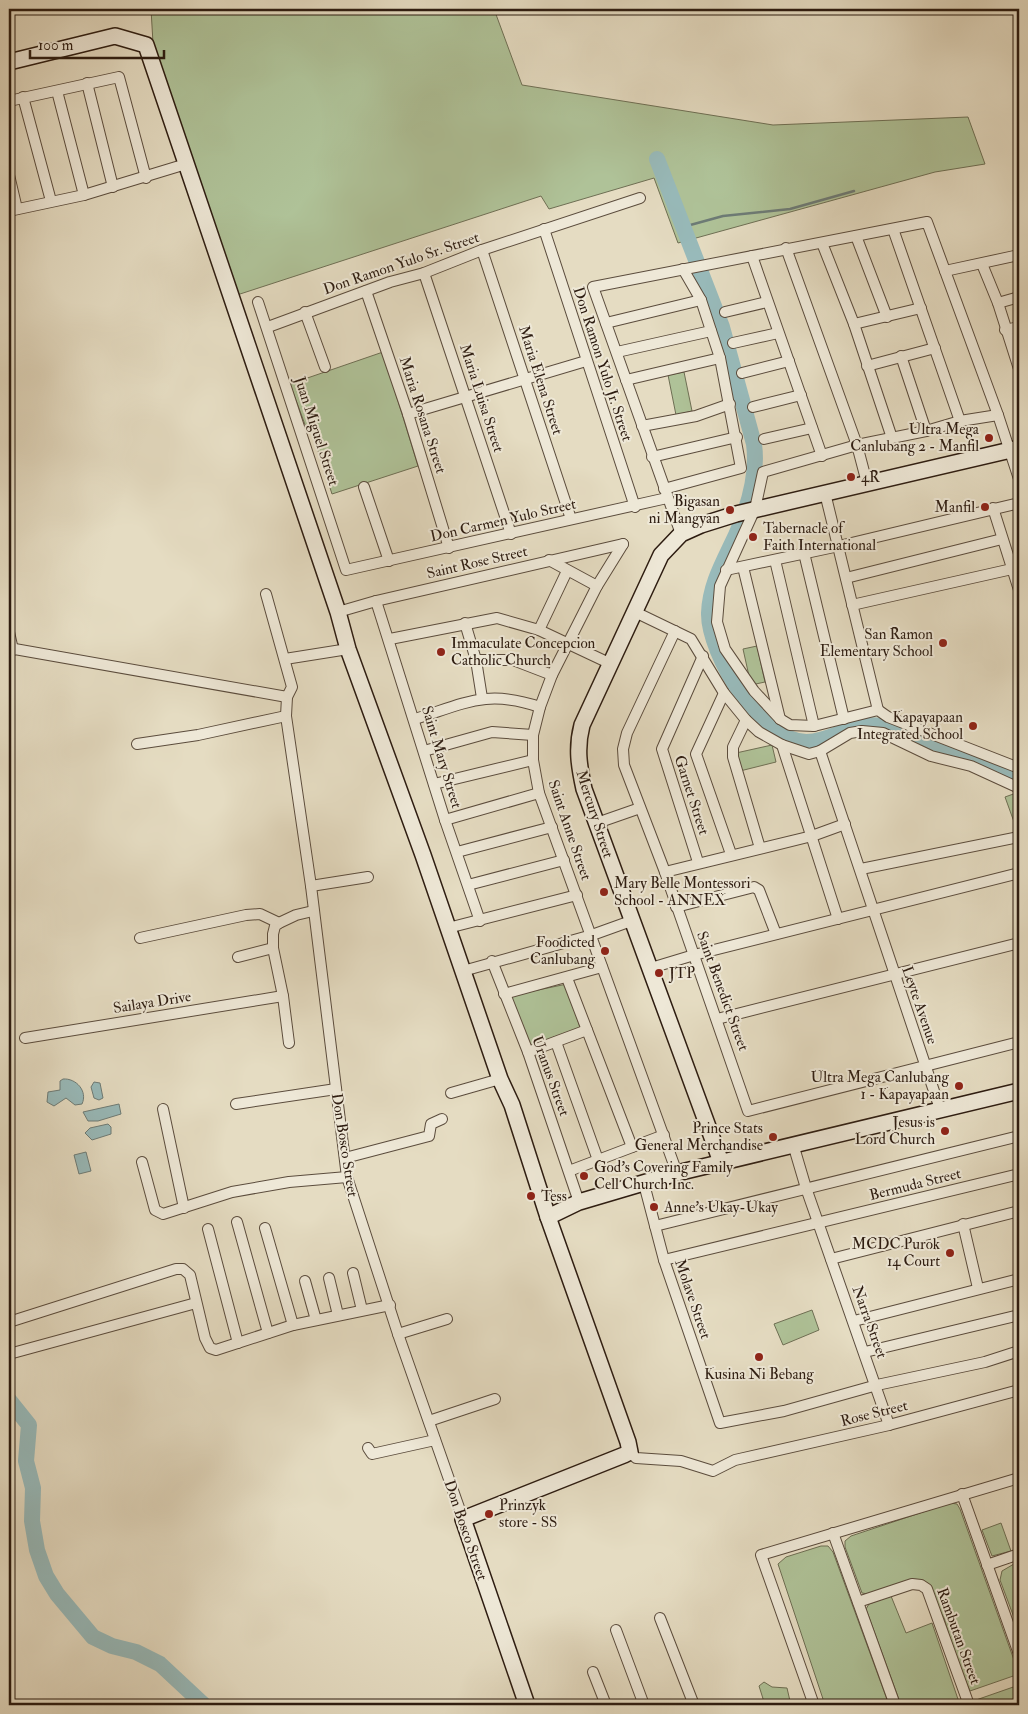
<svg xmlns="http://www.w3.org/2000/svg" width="1028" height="1714" font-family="'IM FELL Double Pica',serif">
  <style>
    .green { fill: #afc298; stroke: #6e6f54 }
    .water { fill: #98baba; stroke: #6d7b76 }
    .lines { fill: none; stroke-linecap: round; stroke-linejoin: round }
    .stream { stroke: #6d7b76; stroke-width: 2.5 }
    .river { stroke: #98baba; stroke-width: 16 }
    .street-casing { stroke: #5b4c3d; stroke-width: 12 }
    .secondary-casing { stroke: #2d1c11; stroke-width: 18 }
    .street { stroke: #eee8d7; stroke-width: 10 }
    .secondary { stroke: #eee8d7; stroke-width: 15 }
    .poi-dot { fill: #8f2418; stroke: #eee8d7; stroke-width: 2 }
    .labels { text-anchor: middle; stroke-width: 4; stroke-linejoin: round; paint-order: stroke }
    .street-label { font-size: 15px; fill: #2d1c11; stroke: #eee8d7 }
    .poi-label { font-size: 15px; fill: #2d1c11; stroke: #eee8d7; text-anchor: end }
  </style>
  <rect width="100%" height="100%" fill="#e5dcc2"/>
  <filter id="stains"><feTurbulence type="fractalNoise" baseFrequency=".004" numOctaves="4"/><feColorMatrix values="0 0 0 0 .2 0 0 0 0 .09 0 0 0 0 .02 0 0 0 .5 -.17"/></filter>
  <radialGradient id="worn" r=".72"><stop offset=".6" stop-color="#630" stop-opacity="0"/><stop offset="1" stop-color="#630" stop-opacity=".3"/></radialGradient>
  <g class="green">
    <path d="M 151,9 L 494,9 L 522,85 L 773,125 L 968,117 L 985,164 L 935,172 L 678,243 L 654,178 L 549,209 L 541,196 L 237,295 L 153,43 Z"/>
    <path d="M 383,352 L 418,466 L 332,494 L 312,432 L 307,430 L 290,384 Z"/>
    <path d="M 684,372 L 692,411 L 676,415 L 668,375 Z"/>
    <path d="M 757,646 L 765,682 L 751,685 L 743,649 Z"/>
    <path d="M 772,745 L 776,762 L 740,771 L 736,753 Z"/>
    <path d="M 1019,792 L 1019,832 L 1018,833 L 1005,797 Z"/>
    <path d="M 567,984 L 581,1031 L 528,1049 L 509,996 Z"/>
    <path d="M 812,1310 L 819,1330 L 783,1345 L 774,1324 Z"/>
    <path d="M 950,1503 L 957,1504 L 960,1509 L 1019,1674 L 970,1691 L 956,1659 L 944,1618 L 923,1581 L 910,1580 L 868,1594 L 862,1593 L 845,1547 L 845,1541 L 851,1536 Z"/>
    <path d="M 1001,1523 L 1011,1551 L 992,1556 L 982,1530 Z"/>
    <path d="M 821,1546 L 828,1546 L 833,1552 L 889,1705 L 825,1705 L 778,1564 L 786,1557 Z"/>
    <path d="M 1019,1561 L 1019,1631 L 1000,1580 L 1002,1571 Z"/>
    <path d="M 891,1596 L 906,1633 L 932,1623 L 960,1705 L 901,1705 L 866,1609 L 869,1604 Z"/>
    <path d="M 764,1682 L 772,1687 L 787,1688 L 790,1701 L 795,1705 L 765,1705 L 759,1686 Z"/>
    <path d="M 1019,1685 L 1019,1705 L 978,1705 L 976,1700 Z"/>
  </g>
  <g class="water">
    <path d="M 63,1079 C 76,1078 88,1091 82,1104 L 75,1105 L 66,1098 L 54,1106 L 47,1102 L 48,1092 L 60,1090 L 60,1081 Z"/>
    <path d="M 94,1082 L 100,1083 L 103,1098 L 99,1100 L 94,1098 L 91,1087 Z"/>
    <path d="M 119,1104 L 121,1114 L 98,1121 L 88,1121 L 83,1112 Z"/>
    <path d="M 108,1124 L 111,1127 L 111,1134 L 92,1140 L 85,1133 L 90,1128 Z"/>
    <path d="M 86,1152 L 91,1171 L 79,1174 L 74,1155 Z"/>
  </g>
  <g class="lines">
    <path class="stream" d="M 683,227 L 723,216 L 790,209 L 854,191"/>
    <g class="river">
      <path d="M 657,159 L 722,327 L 754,444 C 758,474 748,508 736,535 C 724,561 710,584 709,613 C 708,653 762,743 807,742 C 836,741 853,719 887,727 C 904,730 919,742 935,749 C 945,753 957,755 968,759 C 985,765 1002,773 1019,782"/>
      <path d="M 9,1400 L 29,1425 L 26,1461 L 33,1488 L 32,1521 L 37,1550 L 46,1576 L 57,1594 L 93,1637 L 112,1646 L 136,1652 L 160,1664 L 204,1705"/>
    </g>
    <defs>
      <g id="street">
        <path d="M 87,83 L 113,187"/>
        <path d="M 57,91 L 84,195"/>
        <path d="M 23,97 L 51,201"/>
        <path d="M 9,101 L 119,77 L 146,178"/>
        <path d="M 9,175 L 17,209"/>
        <path d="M 9,211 L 84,195 L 186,164"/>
        <path d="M 544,229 L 635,507"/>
        <path d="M 893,229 L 960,421"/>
        <path d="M 856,236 L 887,317"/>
        <path d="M 822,243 L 854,324 L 892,438"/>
        <path d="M 786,248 L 857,445 L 867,483"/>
        <path d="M 482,250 L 571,519"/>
        <path d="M 752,256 L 822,456"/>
        <path d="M 982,264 L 998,303 L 1019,369"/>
        <path d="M 945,271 L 1019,255"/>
        <path d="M 424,273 L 511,534"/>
        <path d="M 366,291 L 408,414 L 449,548"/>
        <path d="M 258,302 L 346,570 L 667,498"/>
        <path d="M 998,303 L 1019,297"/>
        <path d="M 305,312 L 325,367"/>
        <path d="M 725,312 L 767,302"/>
        <path d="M 606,323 L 701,300"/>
        <path d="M 854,324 L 921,308"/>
        <path d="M 268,327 L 390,282 L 424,273 L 482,250 L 640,198"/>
        <path d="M 1005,330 L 1019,327"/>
        <path d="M 733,343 L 778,333"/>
        <path d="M 617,352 L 711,331"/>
        <path d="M 901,356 L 926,431"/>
        <path d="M 867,366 L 935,348"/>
        <path d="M 742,373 L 789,361"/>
        <path d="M 626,380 L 720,358"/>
        <path d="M 753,407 L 801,395"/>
        <path d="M 408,414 L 586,361"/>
        <path d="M 998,415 L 960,421 L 926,431 L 857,445 L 763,472 L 755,509 L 720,586 L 717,622 L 725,649 L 754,691 L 780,719 L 790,725 L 814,726 L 878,710 L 888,717 L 1019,768"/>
        <path d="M 642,426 L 696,416 L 730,404"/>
        <path d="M 764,439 L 812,428"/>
        <path d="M 652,457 L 737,437"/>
        <path d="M 364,487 L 389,561"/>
        <path d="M 664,489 L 741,468 L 720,358 L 701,300 L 683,269"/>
        <path d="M 825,493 L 878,710"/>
        <path d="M 993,508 L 1019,590"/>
        <path d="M 681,534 L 593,287 L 927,222 L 998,415 L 1019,479"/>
        <path d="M 623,544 L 597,586 L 552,675 L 540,707 L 533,735 L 533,760 L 539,793 L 677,1173"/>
        <path d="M 804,553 L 844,719"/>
        <path d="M 549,560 L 597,586"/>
        <path d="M 775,560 L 814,726"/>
        <path d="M 743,567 L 780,719"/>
        <path d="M 726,570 L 839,546 L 1019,503"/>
        <path d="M 846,578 L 1002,539"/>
        <path d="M 266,594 L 292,687 L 287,697 L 286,716 L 311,886 L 347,1177 L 398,1334 L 463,1519"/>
        <path d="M 376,601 L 445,820 L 480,921"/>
        <path d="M 852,605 L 1012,569"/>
        <path d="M 338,612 L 376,601 L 623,544"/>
        <path d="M 635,612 L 691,639 L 724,693 L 746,720 L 759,732 L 782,745 L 809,754 L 820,751 L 850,733 L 862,731 L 883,733 L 931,756 L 971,766 L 1019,788"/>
        <path d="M 465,623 L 476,660 L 482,698"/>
        <path d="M 539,630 L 567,571"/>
        <path d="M 675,631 L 627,733 L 623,749 L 624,765 L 665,872 L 748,1111 L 1019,1042"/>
        <path d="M 9,632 L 13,650"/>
        <path d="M 390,639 L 497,618 L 539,630 L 609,663"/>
        <path d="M 9,648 L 287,697"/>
        <path d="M 285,659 L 348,649"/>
        <path d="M 476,660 L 513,660 L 552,675"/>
        <path d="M 724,693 L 696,754 L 731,854"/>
        <path d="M 415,719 C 466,703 487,689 540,707"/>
        <path d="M 746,720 L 733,747 L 733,757 L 760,848"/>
        <path d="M 137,744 L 198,735 L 286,716"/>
        <path d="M 782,745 L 838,919"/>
        <path d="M 424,751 L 492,732 L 533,735"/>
        <path d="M 820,751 L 940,1109"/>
        <path d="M 434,784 L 533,760"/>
        <path d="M 445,820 L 539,793"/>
        <path d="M 597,823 L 640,808"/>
        <path d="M 457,852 L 552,827"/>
        <path d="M 698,862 L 662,749 L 703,656"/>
        <path d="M 861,869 L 1019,837"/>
        <path d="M 665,872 L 812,836 L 845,824"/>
        <path d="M 468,885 L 564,860"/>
        <path d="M 311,886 L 368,877"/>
        <path d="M 676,907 L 754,887 L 759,890 L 776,934"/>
        <path d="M 448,928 L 577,895"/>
        <path d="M 140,938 L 246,915 L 260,914 L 279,923"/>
        <path d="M 238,957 L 273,948"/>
        <path d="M 492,961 L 528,1052 L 579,1202"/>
        <path d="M 651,968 L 694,955 L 1019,873"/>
        <path d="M 463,971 L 592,935 L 631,921"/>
        <path d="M 567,978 L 632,1147"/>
        <path d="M 504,994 L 602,967"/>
        <path d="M 717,1019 L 1019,943"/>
        <path d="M 25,1038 L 283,996"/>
        <path d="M 556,1042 L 598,1160"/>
        <path d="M 289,1043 L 283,996 L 273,948 L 273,934 L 275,926 L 279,923 L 296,915 L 313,911"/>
        <path d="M 528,1052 L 587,1030"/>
        <path d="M 451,1093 L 500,1079"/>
        <path d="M 236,1104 L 336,1089"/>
        <path d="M 163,1109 L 184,1208"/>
        <path d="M 793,1144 L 806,1188 L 889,1425"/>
        <path d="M 345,1158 L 429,1136 L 431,1124 L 442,1119"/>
        <path d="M 142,1162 L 155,1210 L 163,1214 L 232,1192 L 289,1182 L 347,1177"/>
        <path d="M 569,1171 L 664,1135"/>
        <path d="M 644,1184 L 664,1260 L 720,1423 L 784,1411 L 877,1385 L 985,1362 L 1019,1351"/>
        <path d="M 237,1222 L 268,1333"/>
        <path d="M 963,1224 L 978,1288"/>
        <path d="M 655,1226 L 1019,1136"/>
        <path d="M 265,1228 L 293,1325"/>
        <path d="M 208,1229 L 238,1343"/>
        <path d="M 831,1259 L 1019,1211"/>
        <path d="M 664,1260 L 1019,1174"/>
        <path d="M 353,1273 L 362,1310"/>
        <path d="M 329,1278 L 338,1315"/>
        <path d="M 305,1281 L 316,1320"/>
        <path d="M 854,1321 L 1019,1279"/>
        <path d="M 9,1322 L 176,1269 L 183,1269 L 190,1275 L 205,1338 L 210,1348 L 216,1350 L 293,1325 L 390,1305"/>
        <path d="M 398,1334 L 447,1319"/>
        <path d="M 865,1352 L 1019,1315"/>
        <path d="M 9,1354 L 196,1303"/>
        <path d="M 429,1421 L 495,1399"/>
        <path d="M 368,1448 L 372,1454 L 435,1440"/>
        <path d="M 630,1452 L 636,1458 L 681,1461 L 713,1471 L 735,1460 L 889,1425 L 1019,1390"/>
        <path d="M 962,1494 L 1019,1654"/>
        <path d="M 833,1533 L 895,1705"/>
        <path d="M 987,1565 L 1019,1554"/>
        <path d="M 858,1602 L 912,1584 L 921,1585 L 927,1589 L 969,1705"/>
        <path d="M 660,1618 L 694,1705"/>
        <path d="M 616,1630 L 644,1705"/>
        <path d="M 593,1672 L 606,1705"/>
        <path d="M 814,1705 L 761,1555 L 1019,1478"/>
      </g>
      <g id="secondary">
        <path d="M 9,62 L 115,36 L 146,45 L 338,612 L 348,649 L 423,855 L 500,1079 L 512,1105 L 548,1217 L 628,1442 L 630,1452 L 624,1455 L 463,1519 L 527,1705"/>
        <path d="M 721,1162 L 584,789 C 579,766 576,748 582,725 L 661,555 L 681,534 L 701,525 L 736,514 L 1019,448"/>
        <path d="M 548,1217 L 579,1202 L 677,1173 L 1019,1091"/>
      </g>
    </defs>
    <use href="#street" class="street-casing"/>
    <use href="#secondary" class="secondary-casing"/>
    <use href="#street" class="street"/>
    <use href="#secondary" class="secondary"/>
  </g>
  <g class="poi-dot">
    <circle cx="989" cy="438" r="5"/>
    <circle cx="851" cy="477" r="5"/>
    <circle cx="985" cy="507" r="5"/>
    <circle cx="730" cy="510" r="5"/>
    <circle cx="753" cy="537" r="5"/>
    <circle cx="943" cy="643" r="5"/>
    <circle cx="441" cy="652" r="5"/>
    <circle cx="973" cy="726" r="5"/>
    <circle cx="604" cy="892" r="5"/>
    <circle cx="605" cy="951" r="5"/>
    <circle cx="659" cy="973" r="5"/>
    <circle cx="959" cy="1086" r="5"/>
    <circle cx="945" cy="1131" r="5"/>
    <circle cx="773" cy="1137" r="5"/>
    <circle cx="584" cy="1176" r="5"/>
    <circle cx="531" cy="1196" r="5"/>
    <circle cx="654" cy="1207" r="5"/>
    <circle cx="950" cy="1253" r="5"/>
    <circle cx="759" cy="1357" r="5"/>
    <circle cx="489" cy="1514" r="5"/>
  </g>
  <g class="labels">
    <g class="street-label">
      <text transform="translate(401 263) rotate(-19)" y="5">Don Ramon Yulo Sr. Street</text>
      <text transform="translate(603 364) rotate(72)" y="5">Don Ramon Yulo Jr. Street</text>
      <text transform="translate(541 380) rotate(72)" y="5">Maria Elena Street</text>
      <text transform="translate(482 398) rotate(72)" y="5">Maria Luisa Street</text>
      <text transform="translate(423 415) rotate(72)" y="5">Maria Rosana Street</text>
      <text transform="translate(317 431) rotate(72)" y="5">Juan Miguel Street</text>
      <text transform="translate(503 520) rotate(-13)" y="5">Don Carmen Yulo Street</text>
      <text transform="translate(477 562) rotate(-13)" y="5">Saint Rose Street</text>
      <text transform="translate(442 757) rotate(73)" y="5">Saint Mary Street</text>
      <text transform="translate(692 795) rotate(72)" y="5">Garnet Street</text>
      <text transform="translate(595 814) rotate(72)" y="5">Mercury Street</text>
      <text transform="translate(570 830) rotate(71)" y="5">Saint Anne Street</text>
      <text transform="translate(723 991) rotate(70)" y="5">Saint Benedict Street</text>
      <text transform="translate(152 1002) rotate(-9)" y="5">Sailaya Drive</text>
      <text transform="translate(920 1005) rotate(71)" y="5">Leyte Avenue</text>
      <text transform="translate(551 1076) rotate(70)" y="5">Uranus Street</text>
      <text transform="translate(345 1145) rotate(81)" y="5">Don Bosco Street</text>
      <text transform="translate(915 1184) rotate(-14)" y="5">Bermuda Street</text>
      <text transform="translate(693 1299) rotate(71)" y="5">Molave Street</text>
      <text transform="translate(870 1322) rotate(70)" y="5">Narra Street</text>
      <text transform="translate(874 1413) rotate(-14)" y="5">Rose Street</text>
      <text transform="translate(466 1530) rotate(71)" y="5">Don Bosco Street</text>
      <text transform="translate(959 1636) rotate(70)" y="5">Rambutan Street</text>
    </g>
    <g class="poi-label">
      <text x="979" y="434">Ultra Mega<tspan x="979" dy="17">Canlubang 2 - Manfil</tspan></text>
      <text x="861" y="482" text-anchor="start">4R</text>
      <text x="720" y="506">Bigasan<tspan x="720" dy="17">ni Mangyan</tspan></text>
      <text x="975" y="512">Manfil</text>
      <text x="763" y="533" text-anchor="start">Tabernacle of<tspan x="763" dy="17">Faith International</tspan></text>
      <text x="933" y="639">San Ramon<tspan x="933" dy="17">Elementary School</tspan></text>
      <text x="451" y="648" text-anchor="start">Immaculate Concepcion<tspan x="451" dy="17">Catholic Church</tspan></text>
      <text x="963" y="722">Kapayapaan<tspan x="963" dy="17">Integrated School</tspan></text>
      <text x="614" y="888" text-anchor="start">Mary Belle Montessori<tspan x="614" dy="17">School - ANNEX</tspan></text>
      <text x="595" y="947">Foodicted<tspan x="595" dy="17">Canlubang</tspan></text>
      <text x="669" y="978" text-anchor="start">JTP</text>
      <text x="949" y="1082">Ultra Mega Canlubang<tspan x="949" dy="17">1 - Kapayapaan</tspan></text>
      <text x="935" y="1127">Jesus is<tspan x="935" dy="17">Lord Church</tspan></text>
      <text x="763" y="1133">Prince Stats<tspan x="763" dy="17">General Merchandise</tspan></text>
      <text x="594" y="1172" text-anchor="start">God's Covering Family<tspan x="594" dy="17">Cell Church Inc.</tspan></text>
      <text x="541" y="1201" text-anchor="start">Tess</text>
      <text x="664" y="1212" text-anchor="start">Anne's Ukay-Ukay</text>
      <text x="940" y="1249">MCDC Purok<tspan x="940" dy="17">14 Court</tspan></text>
      <text x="759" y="1379" text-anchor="middle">Kusina Ni Bebang</text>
      <text x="499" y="1510" text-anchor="start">Prinzyk<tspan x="499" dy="17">store - SS</tspan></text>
    </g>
  </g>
  <rect width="1028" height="1714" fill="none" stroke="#e5dcc2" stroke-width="30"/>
  <rect x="10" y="10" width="1008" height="1694" fill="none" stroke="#2d1c11" stroke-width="2.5"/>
  <rect x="15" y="15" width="998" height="1684" fill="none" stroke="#2d1c11"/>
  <path d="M30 50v8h134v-8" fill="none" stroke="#2d1c11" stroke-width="2.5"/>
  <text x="38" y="50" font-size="15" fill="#2d1c11" stroke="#eee8d7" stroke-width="4" paint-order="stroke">100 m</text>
  <rect width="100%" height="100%" filter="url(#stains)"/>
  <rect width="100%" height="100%" fill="url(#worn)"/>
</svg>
